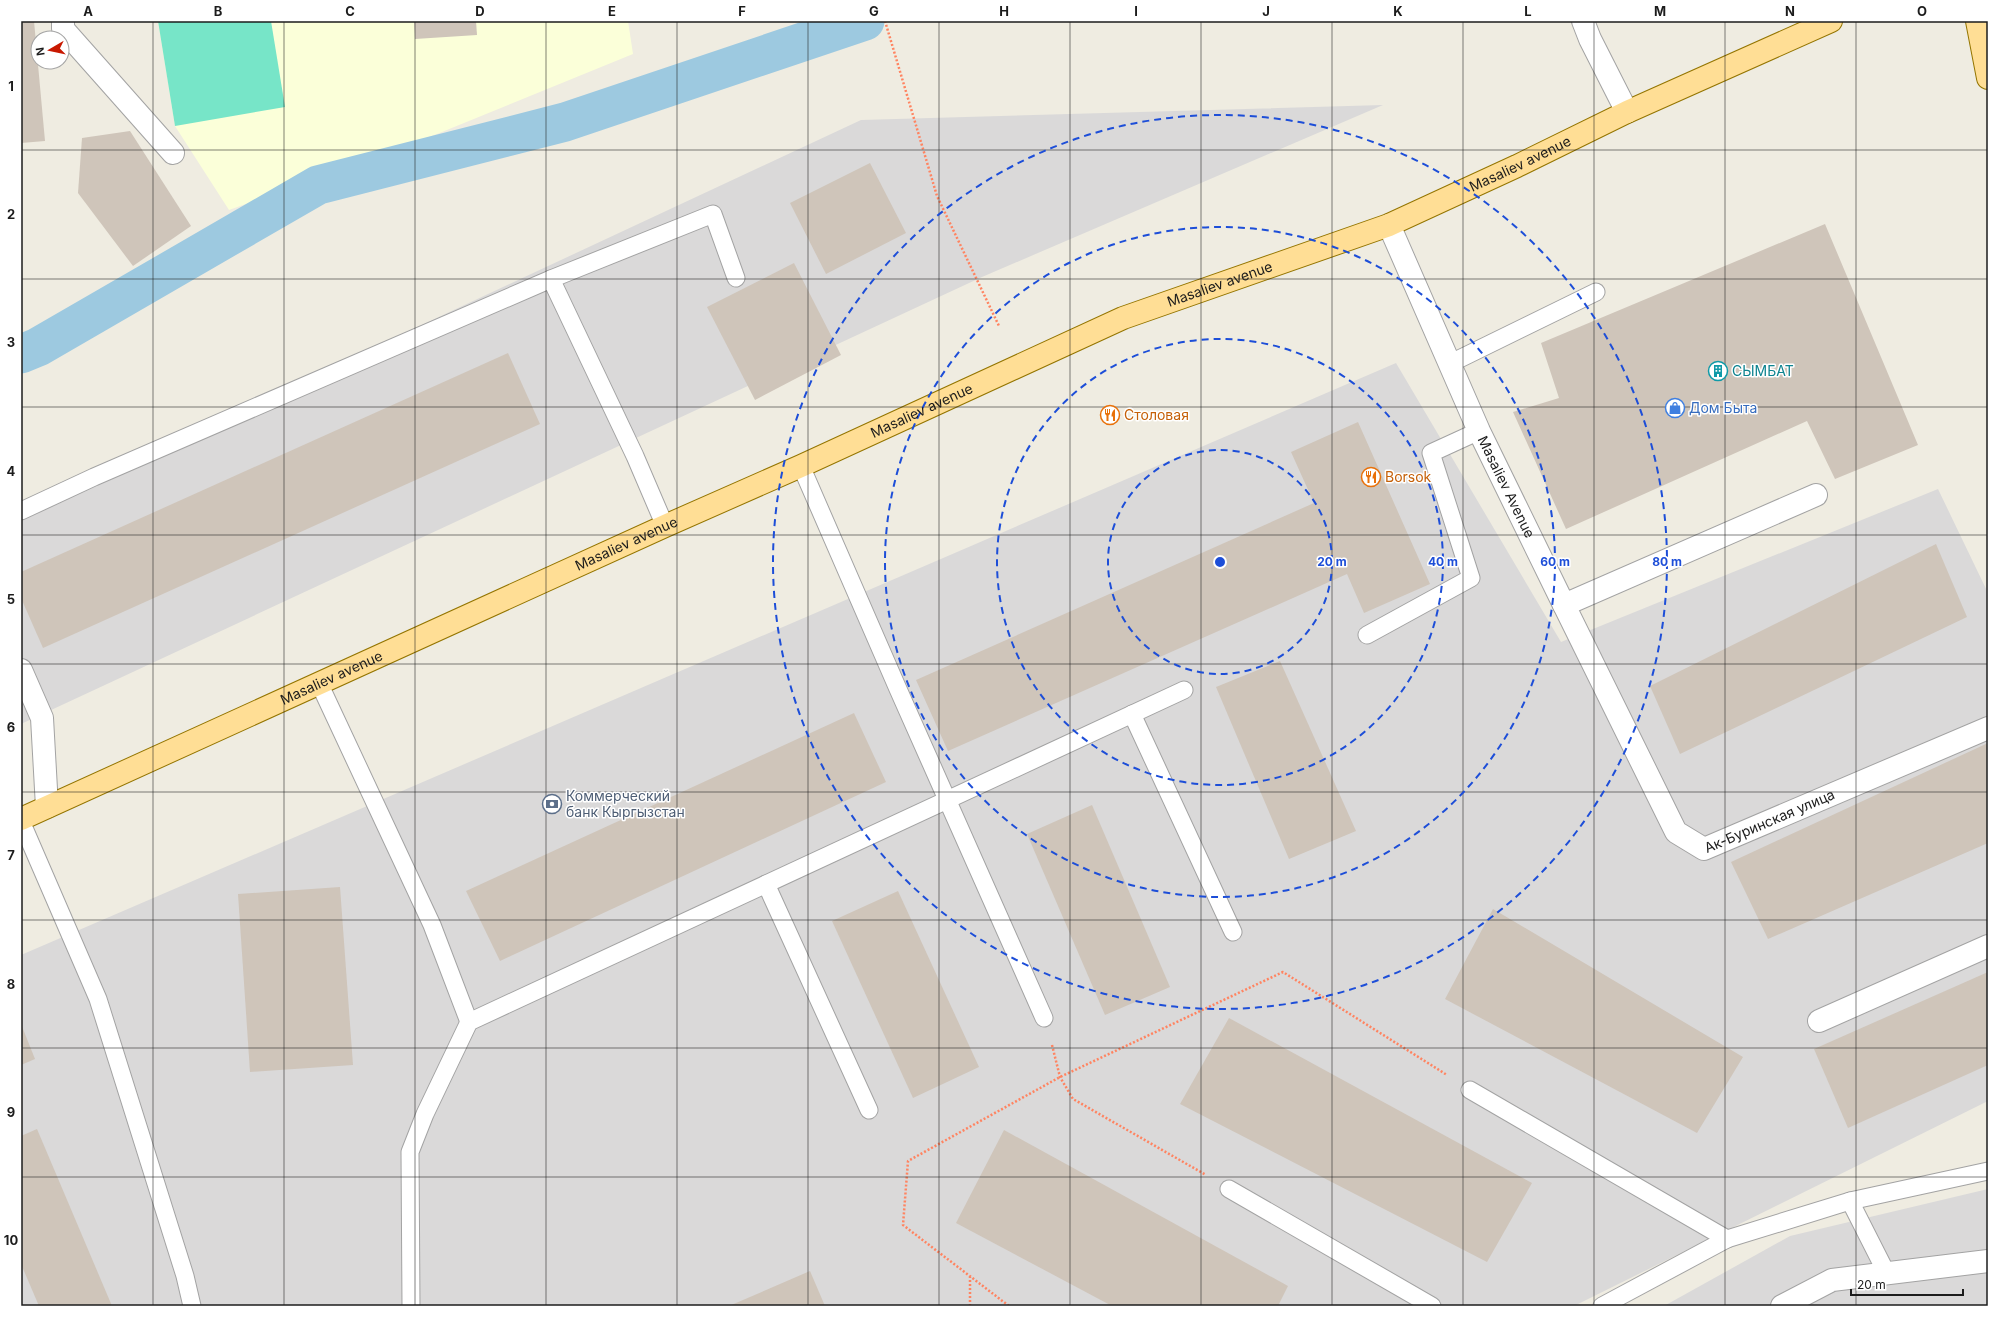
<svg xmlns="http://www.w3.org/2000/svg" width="2009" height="1327" font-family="Inter,sans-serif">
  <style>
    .residential { fill: #dad9d9 }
    .education { fill: #fbffd9 }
    .pitch { fill: #77e5c8 }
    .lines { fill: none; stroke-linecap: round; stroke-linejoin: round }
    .canal { stroke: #9dc9e0; stroke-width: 39 }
    .building { fill: #cfc5ba }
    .lane-casing { stroke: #a3a3a3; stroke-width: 19 }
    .street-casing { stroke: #a3a3a3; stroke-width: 24 }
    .primary-casing { stroke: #947500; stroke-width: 24 }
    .path { stroke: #ff8461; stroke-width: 2.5; stroke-dasharray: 2 2; stroke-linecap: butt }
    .lane { stroke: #fff; stroke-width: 17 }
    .street { stroke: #fff; stroke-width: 22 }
    .primary { stroke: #ffde95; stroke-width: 22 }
    .grid { fill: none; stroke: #1c1c1c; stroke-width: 1; stroke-opacity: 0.55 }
    .ring { fill: none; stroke: #1d4ed8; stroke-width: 2; stroke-dasharray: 7 5 }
    .labels { text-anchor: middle; stroke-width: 3; stroke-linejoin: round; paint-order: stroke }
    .street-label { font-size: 14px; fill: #1c1c1c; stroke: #fff }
    .culture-label { font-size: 14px; fill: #0d838f; stroke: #fff; text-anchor: start }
    .shop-label { font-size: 14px; fill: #366cbe; stroke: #fff; text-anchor: start }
    .food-label { font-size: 14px; fill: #c56008; stroke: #fff; text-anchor: start }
    .service-label { font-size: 14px; fill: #4e5e75; stroke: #fff; text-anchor: start }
    .centre { fill: #1d4ed8; stroke: #fff; stroke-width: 2 }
    .ring-label { font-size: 12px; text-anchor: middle; font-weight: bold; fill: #1d4ed8; stroke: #fff; stroke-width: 3; stroke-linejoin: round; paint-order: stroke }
    .neatline { fill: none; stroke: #1c1c1c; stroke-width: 1.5 }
    .grid-label { font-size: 13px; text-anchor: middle; font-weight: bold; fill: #1c1c1c }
  </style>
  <rect width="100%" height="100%" fill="#efece1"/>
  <g class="residential">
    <path d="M 1383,105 L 982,277 L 21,724 L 21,512 L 861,120 Z"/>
    <path d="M 1396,363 L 1561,642 L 1938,489 L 1988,593 L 1988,1101 L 1574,1306 L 21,1306 L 21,955 Z"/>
    <path d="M 1988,1189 L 1988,1306 L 1664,1306 L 1790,1236 Z"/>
  </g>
  <path class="education" d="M 158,21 L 628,21 L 633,54 L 437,134 L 229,210 L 175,126 Z"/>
  <path class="pitch" d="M 158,21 L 271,21 L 285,107 L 175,126 Z"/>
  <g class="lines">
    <path class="canal" d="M 21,354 L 38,347 L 318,185 L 565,122 L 865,21"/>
  </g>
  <g class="building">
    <path d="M 21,21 L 34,21 L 45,141 L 21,143 Z"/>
    <path d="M 414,21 L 476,21 L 477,35 L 415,39 Z"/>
    <path d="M 130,131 L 191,226 L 133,266 L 78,193 L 82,138 Z"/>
    <path d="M 870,163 L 906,233 L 826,274 L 790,203 Z"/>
    <path d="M 1825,224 L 1918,445 L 1835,479 L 1807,421 L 1566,529 L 1513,412 L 1559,398 L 1541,343 Z"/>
    <path d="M 794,263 L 841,355 L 755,400 L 707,307 Z"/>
    <path d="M 508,353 L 540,424 L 43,648 L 21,598 L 21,572 Z"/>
    <path d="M 1358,422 L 1430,584 L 1364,613 L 1347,574 L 948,751 L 916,680 L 1314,503 L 1291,452 Z"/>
    <path d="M 1936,544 L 1967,617 L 1680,754 L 1650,686 Z"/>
    <path d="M 1280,661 L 1356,831 L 1289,859 L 1216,687 Z"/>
    <path d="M 854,713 L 886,782 L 500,961 L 466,891 Z"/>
    <path d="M 1988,743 L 1988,843 L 1768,939 L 1731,862 Z"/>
    <path d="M 1092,805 L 1170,987 L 1105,1015 L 1027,834 Z"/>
    <path d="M 340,887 L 353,1065 L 250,1072 L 238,894 Z"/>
    <path d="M 898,891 L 979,1067 L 913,1098 L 832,921 Z"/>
    <path d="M 1493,909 L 1743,1057 L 1697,1133 L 1445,999 Z"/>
    <path d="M 1988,972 L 1988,1065 L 1848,1128 L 1814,1049 Z"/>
    <path d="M 1229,1018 L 1532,1183 L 1487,1262 L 1180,1104 Z"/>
    <path d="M 21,1024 L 35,1059 L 21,1065 Z"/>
    <path d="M 37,1129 L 112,1306 L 39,1306 L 21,1264 L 21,1136 Z"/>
    <path d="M 1004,1130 L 1288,1286 L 1278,1306 L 1112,1306 L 956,1223 Z"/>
    <path d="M 810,1271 L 825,1306 L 729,1306 Z"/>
  </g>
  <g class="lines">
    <defs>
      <g id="lane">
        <path d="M 551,279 L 635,456 L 665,526"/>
        <path d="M 1449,364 L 1596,292"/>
        <path d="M 801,466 L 898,689 L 1044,1018"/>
        <path d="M 21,511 L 94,477 L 551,279 L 713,214 L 736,278"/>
        <path d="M 1367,635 L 1471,578 L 1431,453 L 1479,431"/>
        <path d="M 319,683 L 432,925 L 469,1022"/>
        <path d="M 1132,714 L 1233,932"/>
        <path d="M 21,821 L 98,999 L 185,1276 L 192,1306"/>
        <path d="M 766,884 L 869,1110"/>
        <path d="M 1470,1090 L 1727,1239"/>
        <path d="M 1229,1189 L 1432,1306"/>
        <path d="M 1850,1201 L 1988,1171"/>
        <path d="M 411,1306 L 410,1152 L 425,1114 L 469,1022 L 1184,690"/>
        <path d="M 1602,1306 L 1727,1239 L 1850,1201 L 1887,1274"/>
      </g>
      <g id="street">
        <path d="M 63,21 L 63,29 L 173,153"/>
        <path d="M 1583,21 L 1590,39 L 1627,112"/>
        <path id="s1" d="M 1389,225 L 1479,431 L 1564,605 L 1816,495"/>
        <path id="s2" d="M 1564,605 L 1676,832 L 1704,849 L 1988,728"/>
        <path d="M 21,670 L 42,718 L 47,807"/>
        <path d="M 1819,1021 L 1988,946"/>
        <path d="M 1782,1306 L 1832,1280 L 1988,1261"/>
      </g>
      <g id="primary">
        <path d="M 1977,21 L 1988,78"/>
        <path id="s3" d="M 21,819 L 665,526 L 801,466 L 1123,318 L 1389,225 L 1517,166 L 1627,112 L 1831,21"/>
      </g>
    </defs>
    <use href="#lane" class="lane-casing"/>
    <use href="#street" class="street-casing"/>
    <use href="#primary" class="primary-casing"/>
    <g class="path">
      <path d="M 885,21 L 937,196 L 999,326"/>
      <path d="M 1052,1045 L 1060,1077 L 1073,1099 L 1206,1175"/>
      <path d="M 970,1306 L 970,1277"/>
      <path d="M 1009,1306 L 903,1225 L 908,1161 L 1060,1077 L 1283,972 L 1447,1075"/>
    </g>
    <use href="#lane" class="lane"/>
    <use href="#street" class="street"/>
    <use href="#primary" class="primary"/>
  </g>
  <path class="grid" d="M 153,21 L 153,1306M 284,21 L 284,1306M 415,21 L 415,1306M 546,21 L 546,1306M 677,21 L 677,1306M 808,21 L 808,1306M 939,21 L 939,1306M 1070,21 L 1070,1306M 1201,21 L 1201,1306M 1332,21 L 1332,1306M 1463,21 L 1463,1306M 1594,21 L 1594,1306M 1725,21 L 1725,1306M 1856,21 L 1856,1306M 21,150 L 1988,150M 21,279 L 1988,279M 21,407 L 1988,407M 21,535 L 1988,535M 21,664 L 1988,664M 21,792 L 1988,792M 21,920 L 1988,920M 21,1048 L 1988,1048M 21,1177 L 1988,1177"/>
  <g class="ring">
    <circle cx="1220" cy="562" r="112"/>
    <circle cx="1220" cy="562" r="223"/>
    <circle cx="1220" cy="562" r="335"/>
    <circle cx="1220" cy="562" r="447"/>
  </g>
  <defs>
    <symbol id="building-ring" viewBox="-11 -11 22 22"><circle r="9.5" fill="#fff" stroke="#0f9aa8" stroke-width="1.5"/><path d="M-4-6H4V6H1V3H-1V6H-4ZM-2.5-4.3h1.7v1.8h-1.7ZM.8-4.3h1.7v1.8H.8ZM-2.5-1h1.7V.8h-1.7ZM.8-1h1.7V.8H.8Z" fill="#0f9aa8"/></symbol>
    <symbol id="shop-ring" viewBox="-11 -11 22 22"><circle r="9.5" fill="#fff" stroke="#3f7fe0" stroke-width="1.5"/><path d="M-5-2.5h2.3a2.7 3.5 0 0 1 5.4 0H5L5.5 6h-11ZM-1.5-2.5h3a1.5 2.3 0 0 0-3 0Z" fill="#3f7fe0"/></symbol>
    <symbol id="restaurant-ring" viewBox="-11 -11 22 22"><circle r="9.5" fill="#fff" stroke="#e8710a" stroke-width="1.5"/><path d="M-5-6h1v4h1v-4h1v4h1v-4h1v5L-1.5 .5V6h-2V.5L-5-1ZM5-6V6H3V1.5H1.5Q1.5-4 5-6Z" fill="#e8710a"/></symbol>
    <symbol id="bank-ring" viewBox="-11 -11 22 22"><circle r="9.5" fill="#fff" stroke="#5c6f8a" stroke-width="1.5"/><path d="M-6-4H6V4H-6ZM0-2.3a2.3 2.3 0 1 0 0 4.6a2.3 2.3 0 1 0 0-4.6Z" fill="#5c6f8a"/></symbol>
  </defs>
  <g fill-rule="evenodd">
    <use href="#building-ring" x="1707" y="360" width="22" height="22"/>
    <use href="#shop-ring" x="1664" y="397" width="22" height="22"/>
    <use href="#restaurant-ring" x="1099" y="404" width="22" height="22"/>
    <use href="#restaurant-ring" x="1360" y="466" width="22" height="22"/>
    <use href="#bank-ring" x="541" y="793" width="22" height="22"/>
  </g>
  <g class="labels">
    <g class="street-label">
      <text dy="5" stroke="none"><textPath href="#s3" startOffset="1637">Masaliev avenue</textPath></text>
      <text dy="5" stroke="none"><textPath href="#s3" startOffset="1313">Masaliev avenue</textPath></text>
      <text dy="5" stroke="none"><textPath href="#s3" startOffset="989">Masaliev avenue</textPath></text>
      <text dy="5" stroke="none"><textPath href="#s1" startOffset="287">Masaliev Avenue</textPath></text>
      <text dy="5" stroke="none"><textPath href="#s3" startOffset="665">Masaliev avenue</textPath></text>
      <text dy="5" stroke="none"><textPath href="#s3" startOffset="341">Masaliev avenue</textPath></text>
      <text dy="5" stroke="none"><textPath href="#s2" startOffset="357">Ак-Буринская улица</textPath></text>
    </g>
    <g class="culture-label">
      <text x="1732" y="376">СЫМБАТ</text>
    </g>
    <g class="shop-label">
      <text x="1689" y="413">Дом Быта</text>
    </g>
    <g class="food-label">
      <text x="1124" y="420">Столовая</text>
      <text x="1385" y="482">Borsok</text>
    </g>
    <g class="service-label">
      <text x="566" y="801">Коммерческий<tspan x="566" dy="16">банк Кыргызстан</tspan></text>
    </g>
  </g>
  <circle cx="1220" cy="562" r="6" class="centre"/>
  <g class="ring-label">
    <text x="1332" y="566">20 m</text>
    <text x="1443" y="566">40 m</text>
    <text x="1555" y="566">60 m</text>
    <text x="1667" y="566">80 m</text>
  </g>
  <rect width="2009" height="1327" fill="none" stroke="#ffffff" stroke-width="44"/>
  <g transform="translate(50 50) rotate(261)"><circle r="19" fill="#ffffff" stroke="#a4a4a4"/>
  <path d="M0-3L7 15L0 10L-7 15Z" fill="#c81800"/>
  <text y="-6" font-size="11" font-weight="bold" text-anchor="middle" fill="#1c1c1c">N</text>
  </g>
  <path d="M1851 1289v6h112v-6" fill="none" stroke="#1c1c1c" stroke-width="2"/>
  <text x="1857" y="1289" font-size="12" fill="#1c1c1c" stroke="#ffffff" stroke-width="3" paint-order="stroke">20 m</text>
  <rect x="22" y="22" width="1965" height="1283" class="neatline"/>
  <g class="grid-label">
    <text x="88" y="16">A</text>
    <text x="218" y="16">B</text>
    <text x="350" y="16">C</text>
    <text x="480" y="16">D</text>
    <text x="612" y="16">E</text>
    <text x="742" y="16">F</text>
    <text x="874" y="16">G</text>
    <text x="1004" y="16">H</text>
    <text x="1136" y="16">I</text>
    <text x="1266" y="16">J</text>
    <text x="1398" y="16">K</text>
    <text x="1528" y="16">L</text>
    <text x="1660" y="16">M</text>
    <text x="1790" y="16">N</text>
    <text x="1922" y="16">O</text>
    <text x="11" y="91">1</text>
    <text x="11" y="219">2</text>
    <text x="11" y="347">3</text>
    <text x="11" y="476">4</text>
    <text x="11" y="604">5</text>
    <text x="11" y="732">6</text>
    <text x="11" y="860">7</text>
    <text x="11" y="989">8</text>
    <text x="11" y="1117">9</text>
    <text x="11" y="1245">10</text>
  </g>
</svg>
